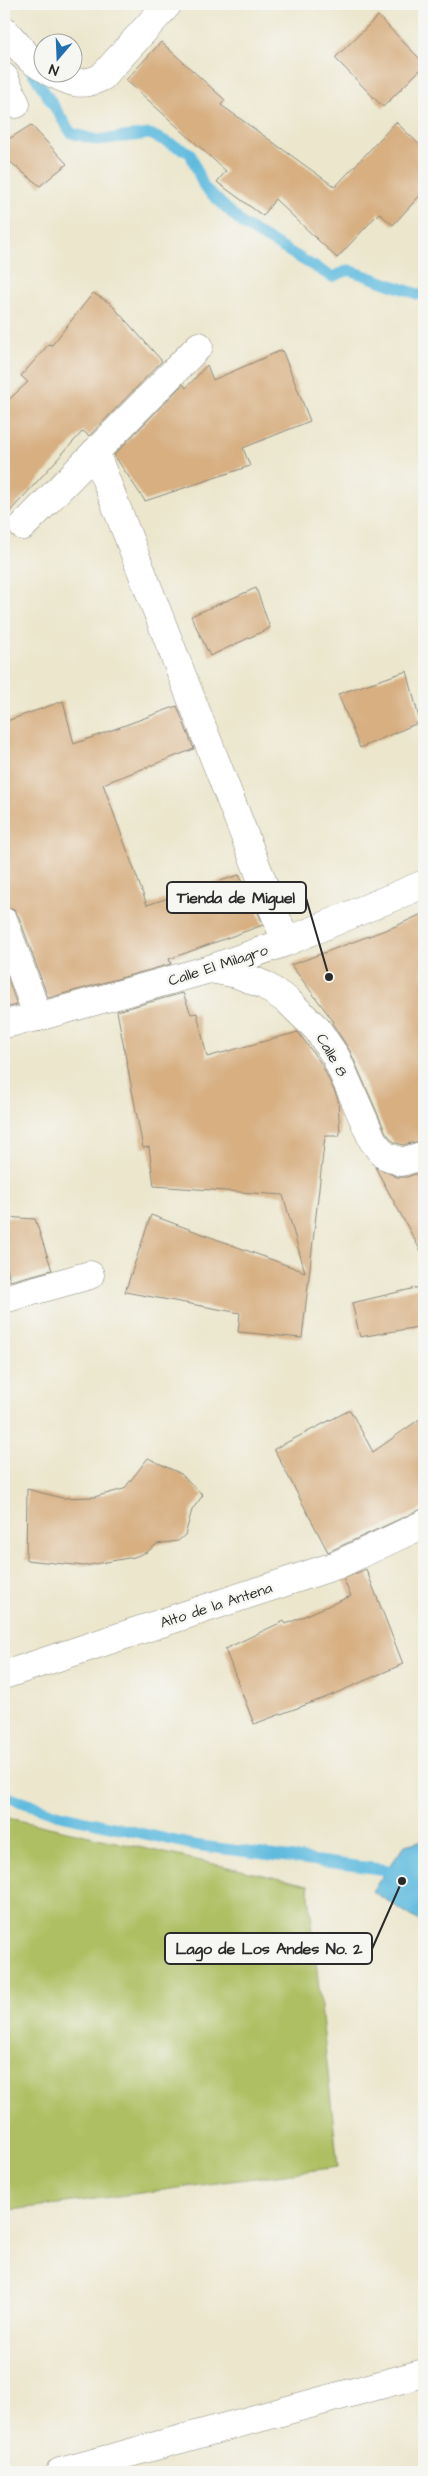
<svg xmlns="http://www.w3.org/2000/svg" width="428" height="2476" font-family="'Architects Daughter',sans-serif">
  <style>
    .green { fill: #adbf62; stroke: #6c7546 }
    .water { fill: #61bbdf; stroke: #467385 }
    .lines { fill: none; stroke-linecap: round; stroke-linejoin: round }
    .stream { stroke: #61bbdf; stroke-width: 11 }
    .building { fill: #d7af81 }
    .minor-casing { stroke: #8b887c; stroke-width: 29 }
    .minor { stroke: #fff; stroke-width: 28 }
    .labels { text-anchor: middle; stroke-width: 5; stroke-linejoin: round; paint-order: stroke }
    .street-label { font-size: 15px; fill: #2b2b2b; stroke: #f6f6f2 }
    .leader { fill: none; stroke: #2b2b2b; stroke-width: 2 }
    .callout-dot { fill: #2b2b2b; stroke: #f6f6f2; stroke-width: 2 }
    .callout { fill: #f6f6f2; stroke: #2b2b2b; stroke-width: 2 }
    .callout-label { font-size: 16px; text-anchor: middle; font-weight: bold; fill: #2b2b2b }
  </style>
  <rect width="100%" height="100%" fill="#f6f6f2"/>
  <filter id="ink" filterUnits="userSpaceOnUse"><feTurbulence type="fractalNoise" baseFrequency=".02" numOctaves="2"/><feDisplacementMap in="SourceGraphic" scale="10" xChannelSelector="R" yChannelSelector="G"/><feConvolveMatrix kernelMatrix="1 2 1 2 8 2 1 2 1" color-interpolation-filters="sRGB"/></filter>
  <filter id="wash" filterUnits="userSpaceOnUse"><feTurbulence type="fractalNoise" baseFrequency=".0096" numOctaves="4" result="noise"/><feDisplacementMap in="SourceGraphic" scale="20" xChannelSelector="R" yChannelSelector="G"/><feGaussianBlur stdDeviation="1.12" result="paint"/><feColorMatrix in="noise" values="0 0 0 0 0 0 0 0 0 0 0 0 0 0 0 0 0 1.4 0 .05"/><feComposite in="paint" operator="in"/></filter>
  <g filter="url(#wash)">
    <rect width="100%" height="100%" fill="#ebe6cc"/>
    <path class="green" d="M 4,1817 L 308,1885 L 338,2167 L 4,2211 Z"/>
    <path class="water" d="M 424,1840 L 424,1924 L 372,1891 L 405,1845 Z"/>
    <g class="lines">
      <g class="stream">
        <path d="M 29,67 L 71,133 L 97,140 L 150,134 L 190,153 L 204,187 L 244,225 L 332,277 L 349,270 L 420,295"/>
        <path d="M 4,1796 L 60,1815 L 194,1845 L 388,1870"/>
      </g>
    </g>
    <g id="blocks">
      <g class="building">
        <path d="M 378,16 L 424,63 L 424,66 L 383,107 L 335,58 Z"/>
        <path d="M 161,42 L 225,100 L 221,105 L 335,187 L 396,122 L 424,149 L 424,191 L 393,225 L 379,213 L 337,258 L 275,199 L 263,216 L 217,182 L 226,171 L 126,80 Z"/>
        <path d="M 31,125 L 67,164 L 40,186 L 4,157 L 4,142 Z"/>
        <path d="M 93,293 L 110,303 L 162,361 L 89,436 L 83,431 L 4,518 L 4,404 L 28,382 L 21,376 L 49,344 L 52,345 Z"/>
        <path d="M 282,350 L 310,421 L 243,448 L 250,466 L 145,501 L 114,455 L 183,384 L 186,388 L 207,365 L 213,380 Z"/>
        <path d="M 256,588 L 270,628 L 210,656 L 191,616 Z"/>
        <path d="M 407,671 L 420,722 L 360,748 L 338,694 Z"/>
        <path d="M 63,701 L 74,744 L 177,706 L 194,749 L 103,784 L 147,905 L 239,875 L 253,900 L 263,925 L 169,959 L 171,964 L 48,998 L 19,917 L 14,910 L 4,907 L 4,722 Z"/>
        <path d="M 424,913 L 424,1140 L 403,1145 L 394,1142 L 386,1133 L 350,1051 L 332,1023 L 334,1022 L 291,965 L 396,926 Z"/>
        <path d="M 4,968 L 17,1005 L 4,1008 Z"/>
        <path d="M 183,993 L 191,1014 L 197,1013 L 207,1057 L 298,1032 L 322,1065 L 338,1099 L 340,1136 L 325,1136 L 302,1338 L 238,1332 L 240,1313 L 125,1292 L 151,1215 L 305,1272 L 283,1195 L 154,1186 L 149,1147 L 143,1148 L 117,1011 Z"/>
        <path d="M 375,1167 L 397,1177 L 407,1177 L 424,1171 L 424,1257 Z"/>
        <path d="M 4,1217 L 35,1219 L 52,1270 L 10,1281 L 4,1257 Z"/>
        <path d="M 424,1286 L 424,1326 L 360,1337 L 352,1303 Z"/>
        <path d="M 350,1410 L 373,1452 L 424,1416 L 424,1508 L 328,1552 L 274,1449 Z"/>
        <path d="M 148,1458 L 181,1474 L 203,1495 L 192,1510 L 185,1535 L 178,1541 L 157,1544 L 147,1552 L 134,1557 L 84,1566 L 26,1560 L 27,1489 L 62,1498 L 94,1497 L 124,1489 Z"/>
        <path d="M 366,1569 L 403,1664 L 327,1697 L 254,1724 L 225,1649 L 284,1621 L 286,1624 L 351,1596 L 343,1579 Z"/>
      </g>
    </g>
  </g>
  <g filter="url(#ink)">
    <use href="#blocks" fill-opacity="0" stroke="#8b887c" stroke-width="1"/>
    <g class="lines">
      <defs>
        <g id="minor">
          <path d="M 4,30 L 30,59 L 42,67"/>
          <path d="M 50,72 C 71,82 80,88 102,77 L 168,4"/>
          <path d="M 4,77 L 16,104"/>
          <path d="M 95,452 L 286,942"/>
          <path d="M 23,526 L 199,346"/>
          <path d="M 4,922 L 38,1017"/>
          <path d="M 210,969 L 237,974 L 264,985 L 288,1001 L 317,1029 L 336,1057 L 373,1141 L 384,1155 L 402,1162 L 424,1155"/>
          <path d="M 4,1024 L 38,1017 L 210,969 L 286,942 L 424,884"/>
          <path d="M 4,1299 L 90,1275"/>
          <path d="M 4,1675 L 337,1565 L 424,1524"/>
          <path d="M 60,2472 L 424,2373"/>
        </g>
      </defs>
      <use href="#minor" class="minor-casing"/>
      <use href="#minor" class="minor"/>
    </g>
  </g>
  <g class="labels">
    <g class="street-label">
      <text transform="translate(218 965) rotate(-18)" y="5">Calle El Milagro</text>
      <text transform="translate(332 1055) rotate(60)" y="5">Calle 8</text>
      <text transform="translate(216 1605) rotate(-18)" y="5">Alto de la Antena</text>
    </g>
  </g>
  <path class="leader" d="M329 977L306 898M402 1881L372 1949"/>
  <g class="callout-dot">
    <circle cx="329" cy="977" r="5"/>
    <circle cx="402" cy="1881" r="5"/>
  </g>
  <g class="callout">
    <rect x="167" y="882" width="139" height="31" rx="5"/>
    <rect x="165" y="1933" width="207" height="31" rx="5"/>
  </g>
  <g class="callout-label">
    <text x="236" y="903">Tienda de Miguel</text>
    <text x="269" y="1954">Lago de Los Andes No. 2</text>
  </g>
  <rect width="428" height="2476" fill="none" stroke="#f6f6f2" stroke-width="20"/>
  <g transform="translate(58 58) rotate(199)"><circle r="24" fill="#f6f6f2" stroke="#a5a5a2"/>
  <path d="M0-4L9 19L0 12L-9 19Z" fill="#1f6fb2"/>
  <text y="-8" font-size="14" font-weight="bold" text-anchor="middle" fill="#2b2b2b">N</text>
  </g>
</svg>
